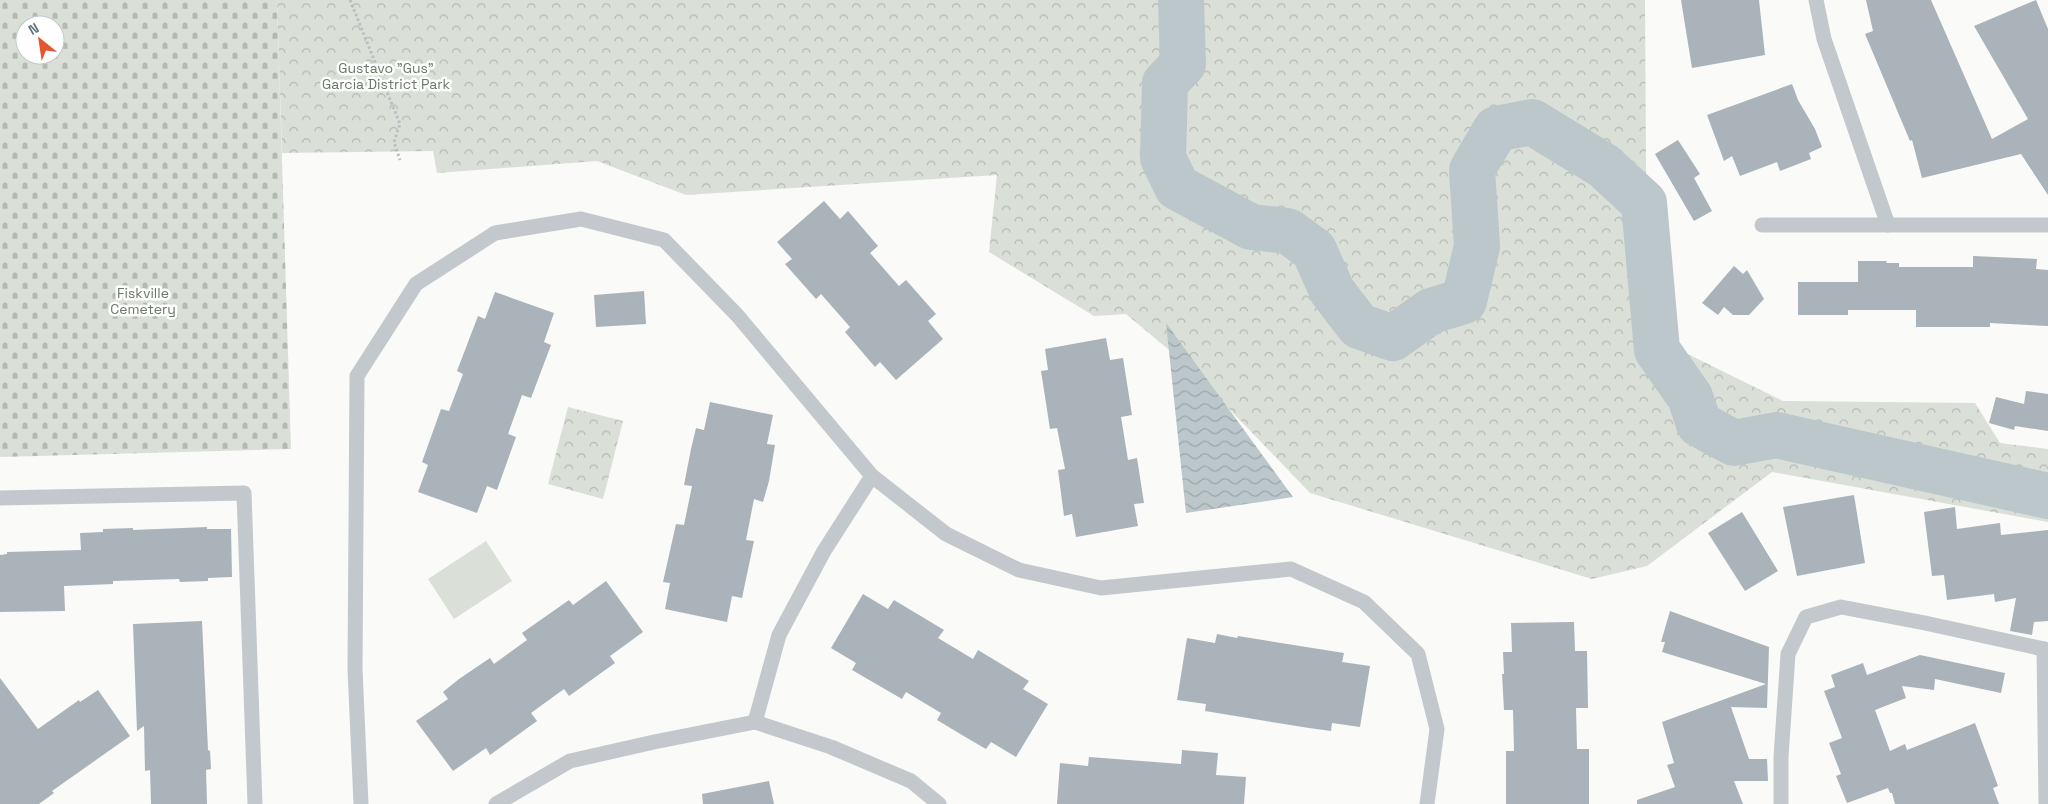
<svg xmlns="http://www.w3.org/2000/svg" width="2048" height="804" font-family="'Space Grotesk',sans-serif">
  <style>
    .forest { fill: url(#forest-crowns) }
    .cemetery { fill: url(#cemetery-stones); fill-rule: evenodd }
    .garden { fill: #dadfd7 }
    .water { fill: url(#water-waves) }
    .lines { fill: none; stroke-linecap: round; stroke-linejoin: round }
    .river { stroke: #bbc7cb; stroke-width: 46 }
    .building { fill: #aab3b9 }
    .path { stroke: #bbbfc2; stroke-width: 3; stroke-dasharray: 2.5 2.5; stroke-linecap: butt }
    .lane { stroke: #c3c8cc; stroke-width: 15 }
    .labels { text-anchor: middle; stroke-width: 5; stroke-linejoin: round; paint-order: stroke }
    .park-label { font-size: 14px; fill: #687a64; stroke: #fff }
  </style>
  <defs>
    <pattern id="forest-crowns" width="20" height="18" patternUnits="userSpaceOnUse" patternTransform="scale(1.25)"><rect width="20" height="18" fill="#dadfd7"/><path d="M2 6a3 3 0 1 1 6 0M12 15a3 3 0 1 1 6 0" fill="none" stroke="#b4b9b4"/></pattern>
    <pattern id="cemetery-stones" width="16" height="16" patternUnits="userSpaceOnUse" patternTransform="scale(1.25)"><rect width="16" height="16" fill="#dadfd7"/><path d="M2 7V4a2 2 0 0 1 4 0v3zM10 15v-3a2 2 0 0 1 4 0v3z" fill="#b4b9b4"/></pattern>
    <pattern id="water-waves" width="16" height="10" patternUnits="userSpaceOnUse" patternTransform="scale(1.25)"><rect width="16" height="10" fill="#bbc7cb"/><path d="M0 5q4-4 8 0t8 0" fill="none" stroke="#9ca6aa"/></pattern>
  </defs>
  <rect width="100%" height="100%" fill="#fafaf8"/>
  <g class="forest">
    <path d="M 277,0 L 1645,0 L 1647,334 L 1783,401 L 1975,403 L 2000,443 L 2048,449 L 2048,522 L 1772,472 L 1647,566 L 1592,579 L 1310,493 L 1187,365 L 1126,314 L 1094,316 L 989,252 L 997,175 L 686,195 L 597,161 L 437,173 L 433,151 L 282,153 Z"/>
    <path d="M 568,407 L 623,421 L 603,499 L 548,484 Z"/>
  </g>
  <path class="cemetery" d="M 0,0 L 277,0 L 291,449 L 0,457 ZM 25,25 L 55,25 L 55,55 L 25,55 Z"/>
  <path class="garden" d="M 486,541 L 512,581 L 454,619 L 428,579 Z"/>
  <path class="water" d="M 1166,323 L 1293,497 L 1186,513 Z"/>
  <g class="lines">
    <path class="river" d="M 1181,0 L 1183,64 L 1165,83 L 1163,158 L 1177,187 L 1251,227 L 1288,231 L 1314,250 L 1332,291 L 1359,326 L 1393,338 L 1431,311 L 1464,301 L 1477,246 L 1472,170 L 1496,129 L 1532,122 L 1604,166 L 1644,203 L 1657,350 L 1690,397 L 1699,424 L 1734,443 L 1776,435 L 2048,496"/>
  </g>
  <g class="building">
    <path d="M 1681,0 L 1759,0 L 1765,55 L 1692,68 Z"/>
    <path d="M 1866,0 L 1931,0 L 1992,139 L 2028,119 L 1974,26 L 2036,0 L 2048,29 L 2048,195 L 2021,154 L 1922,178 L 1912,140 L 1910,141 L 1865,34 L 1873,31 Z"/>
    <path d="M 1792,84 L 1798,100 L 1815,129 L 1822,147 L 1809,153 L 1811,159 L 1780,171 L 1777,162 L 1740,176 L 1732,156 L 1724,161 L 1707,115 Z"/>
    <path d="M 1678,140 L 1700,174 L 1694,178 L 1712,211 L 1694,221 L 1655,154 Z"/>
    <path d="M 824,201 L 840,219 L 848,211 L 878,246 L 870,253 L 899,286 L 906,280 L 936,314 L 928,321 L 943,339 L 896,380 L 880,362 L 875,367 L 845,332 L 850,327 L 821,294 L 816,299 L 785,264 L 792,259 L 777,242 Z"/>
    <path d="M 1973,256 L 2037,259 L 2036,269 L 2048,270 L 2048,326 L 1990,323 L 1990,327 L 1916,327 L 1916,310 L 1848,310 L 1848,315 L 1798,315 L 1798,282 L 1858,282 L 1858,261 L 1887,261 L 1886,263 L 1899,263 L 1899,267 L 1973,267 Z"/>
    <path d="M 1734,266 L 1743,274 L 1747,270 L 1764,299 L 1749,315 L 1733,315 L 1724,307 L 1718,315 L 1702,303 Z"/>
    <path d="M 644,291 L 646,324 L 596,327 L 594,295 Z"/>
    <path d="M 495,292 L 554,313 L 544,342 L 551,345 L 531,398 L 522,395 L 508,434 L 516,437 L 497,490 L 487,486 L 477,513 L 418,492 L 428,465 L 422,462 L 441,409 L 449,411 L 463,374 L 457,371 L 478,316 L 485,319 Z"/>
    <path d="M 1106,338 L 1110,360 L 1123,358 L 1132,415 L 1121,417 L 1128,460 L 1137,458 L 1144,503 L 1134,504 L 1138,526 L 1076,537 L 1072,514 L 1064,516 L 1058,470 L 1065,469 L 1057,428 L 1050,429 L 1041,371 L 1048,370 L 1045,349 Z"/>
    <path d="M 2026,391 L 2048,394 L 2048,431 L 2015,426 L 2014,430 L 1989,423 L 1996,397 L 2024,404 Z"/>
    <path d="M 710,402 L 773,415 L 767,444 L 775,445 L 769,481 L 763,502 L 754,499 L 746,540 L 754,541 L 742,598 L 732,596 L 727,622 L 665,609 L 670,583 L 663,582 L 676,524 L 684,525 L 692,486 L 684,485 L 691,449 L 696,428 L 704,430 Z"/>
    <path d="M 1854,495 L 1865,563 L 1797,576 L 1783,507 Z"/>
    <path d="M 1955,507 L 1957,529 L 2000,523 L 2001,535 L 2048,530 L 2048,621 L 2034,622 L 2032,635 L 2010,631 L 2016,598 L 1995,602 L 1994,594 L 1947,600 L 1944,575 L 1932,576 L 1924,512 Z"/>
    <path d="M 1742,512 L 1778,571 L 1745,591 L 1708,533 Z"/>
    <path d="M 207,527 L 207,529 L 231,529 L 232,577 L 208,578 L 208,581 L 180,582 L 179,579 L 113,581 L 113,584 L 64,586 L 65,611 L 0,612 L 0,555 L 7,554 L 7,552 L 81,550 L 80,533 L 103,532 L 103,529 L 133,528 L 133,530 Z"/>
    <path d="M 606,581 L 643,632 L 610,656 L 615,663 L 569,696 L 564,689 L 531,713 L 537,721 L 490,755 L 486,748 L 453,771 L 416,721 L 448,699 L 443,692 L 459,679 L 490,658 L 494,664 L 527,640 L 522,633 L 569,600 L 573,605 Z"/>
    <path d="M 863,594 L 888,609 L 894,600 L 944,630 L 938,638 L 973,659 L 978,650 L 1029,681 L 1023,689 L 1048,704 L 1016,757 L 991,742 L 986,749 L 967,738 L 937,720 L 941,713 L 906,692 L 902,699 L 852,670 L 856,663 L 831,648 Z"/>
    <path d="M 1670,611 L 1769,647 L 1767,708 L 1731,707 L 1749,759 L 1767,759 L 1768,781 L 1734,781 L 1743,804 L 1637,804 L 1637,800 L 1675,787 L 1667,765 L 1674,763 L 1662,722 L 1766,684 L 1662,652 L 1665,642 L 1661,642 Z"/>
    <path d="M 202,621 L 208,750 L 210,751 L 211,769 L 206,770 L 207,804 L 151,804 L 150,770 L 145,771 L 144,726 L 137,731 L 133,624 Z"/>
    <path d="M 1574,622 L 1575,651 L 1587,651 L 1588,708 L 1576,708 L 1577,749 L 1589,749 L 1589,804 L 1506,804 L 1506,751 L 1514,751 L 1513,710 L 1504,710 L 1502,674 L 1504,674 L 1503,652 L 1512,652 L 1511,623 Z"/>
    <path d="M 1217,634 L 1237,638 L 1238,636 L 1344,653 L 1342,662 L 1370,666 L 1360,727 L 1332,723 L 1331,731 L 1309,728 L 1205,711 L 1206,704 L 1177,700 L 1187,638 L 1215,643 Z"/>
    <path d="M 1920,655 L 2005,673 L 2001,693 L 1935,679 L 1934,690 L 1902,686 L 1906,698 L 1875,710 L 1890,751 L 1905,744 L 1907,750 L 1975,723 L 1998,786 L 1993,788 L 1999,804 L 1895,804 L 1892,793 L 1890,793 L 1888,788 L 1847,803 L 1836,776 L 1841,774 L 1829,743 L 1842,738 L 1824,691 L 1835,687 L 1831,675 L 1863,663 L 1867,675 Z"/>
    <path d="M 0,678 L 38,729 L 79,700 L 80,702 L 98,690 L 130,736 L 52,791 L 54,793 L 39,804 L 0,804 Z"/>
    <path d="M 1182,750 L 1218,753 L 1216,775 L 1246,777 L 1244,804 L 1057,804 L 1060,763 L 1088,766 L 1089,757 L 1181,764 Z"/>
    <path d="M 769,781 L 774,804 L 703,804 L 702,794 Z"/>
  </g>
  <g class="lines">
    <path class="path" d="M 350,0 L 400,124 L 394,142 L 400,160"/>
    <g class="lane">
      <path d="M 1816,0 L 1824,39 L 1888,225"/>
      <path d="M 1762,225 L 2048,225"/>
      <path d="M 0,498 L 244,493 L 255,804"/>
      <path d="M 2044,649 L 2046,804"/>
      <path d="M 755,722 L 779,635 L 824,551 L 872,476"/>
      <path d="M 361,804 L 355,669 L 357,376 L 416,284 L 495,233 L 581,219 L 664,240 L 737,315 L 872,476 L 946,534 L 1019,570 L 1101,588 L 1291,569 L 1364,602 L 1418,654 L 1437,729 L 1427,804"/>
      <path d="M 496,804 L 570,761 L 654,742 L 755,722 L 831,747 L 911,781 L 939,804"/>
      <path d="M 1781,804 L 1781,757 L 1788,654 L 1806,617 L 1841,607 L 1925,623 L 2048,650"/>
    </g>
  </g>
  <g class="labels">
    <g class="park-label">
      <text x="386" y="73">Gustavo "Gus"<tspan x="386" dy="16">Garcia District Park</tspan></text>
      <text x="143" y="298">Fiskville<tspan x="143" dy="16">Cemetery</tspan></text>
    </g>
  </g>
  <g transform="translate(40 40) rotate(330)"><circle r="24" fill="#ffffff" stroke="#c1c8cd"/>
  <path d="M0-4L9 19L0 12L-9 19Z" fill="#e4572e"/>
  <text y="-8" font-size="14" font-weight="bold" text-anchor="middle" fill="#657683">N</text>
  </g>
</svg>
